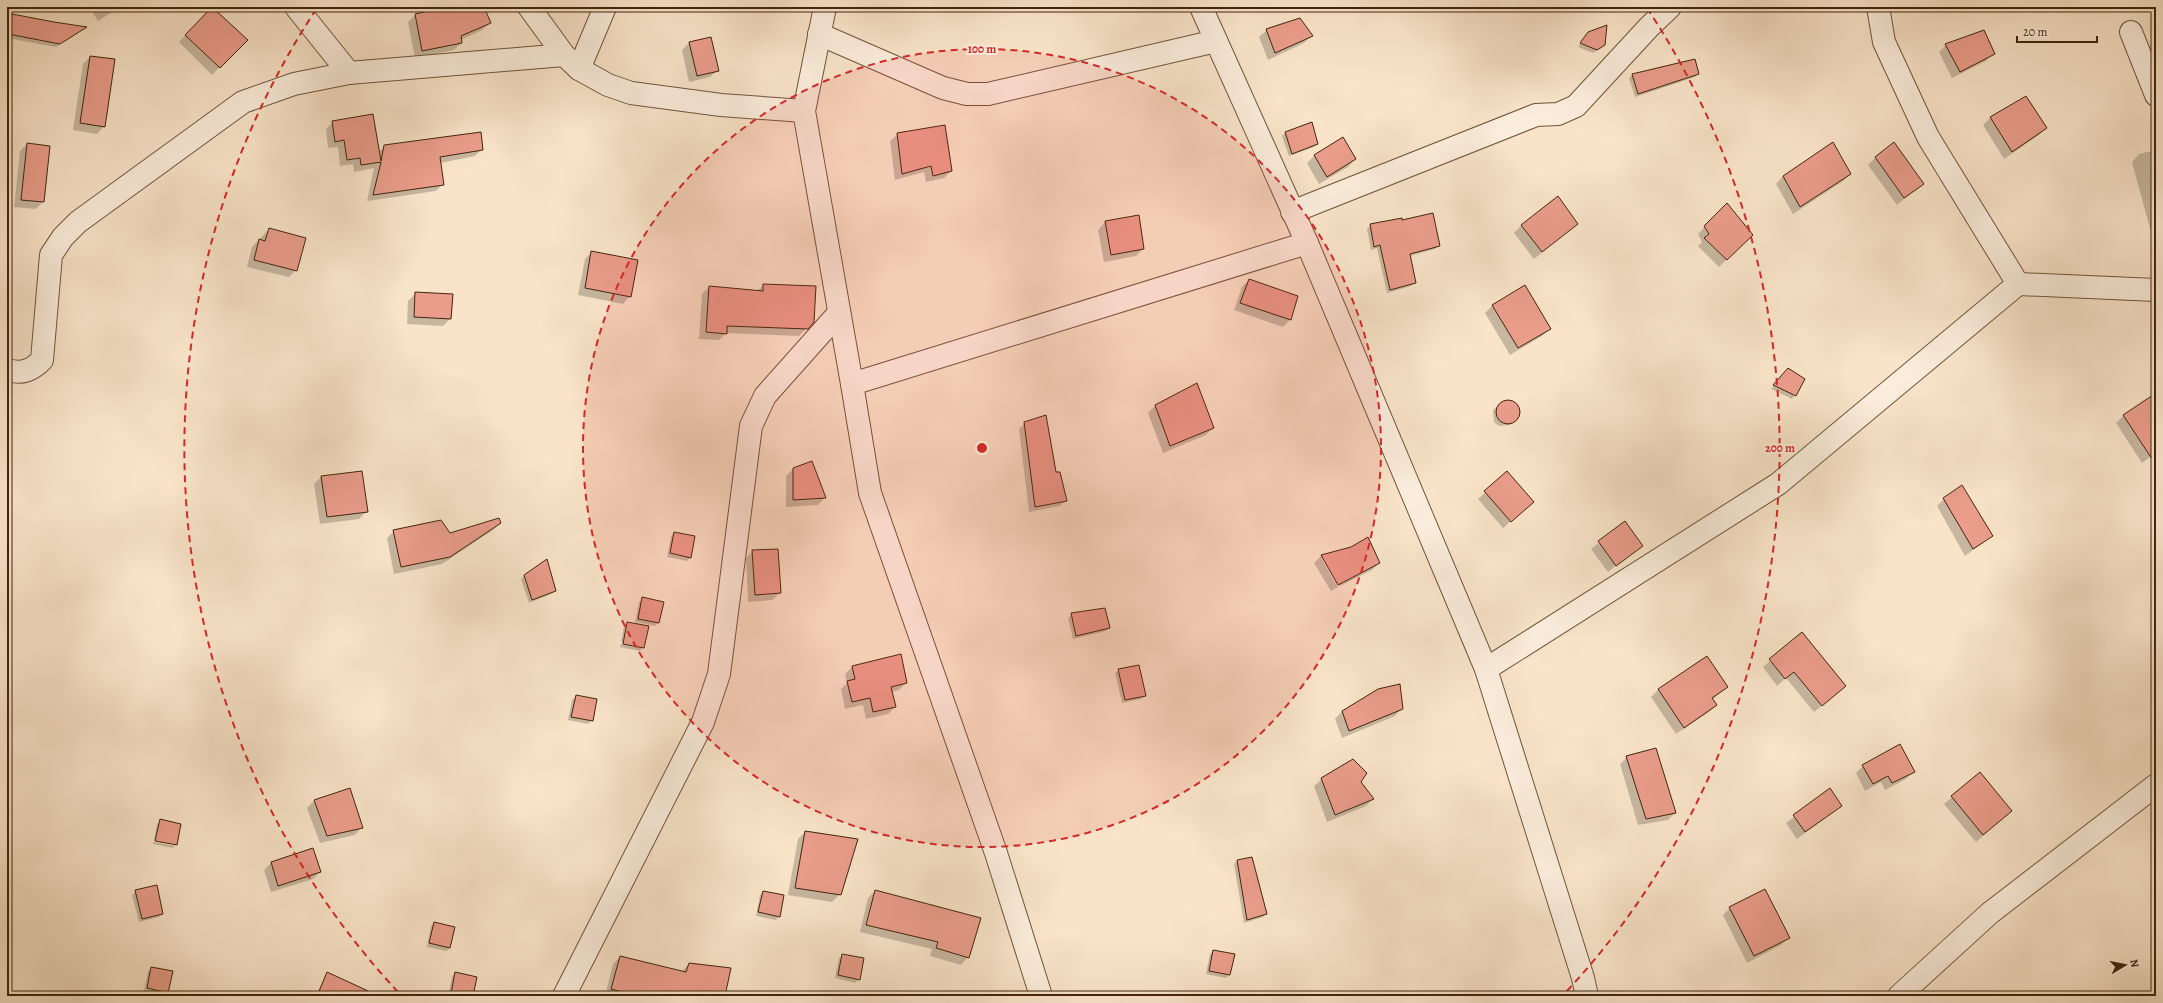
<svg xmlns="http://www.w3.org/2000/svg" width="2163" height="1003" font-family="Alegreya,serif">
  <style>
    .shadow { fill: #0003 }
    .building { fill: #ea9d8b; stroke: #40250c }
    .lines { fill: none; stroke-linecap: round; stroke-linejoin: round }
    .minor-casing { stroke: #6e553b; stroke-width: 24 }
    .minor { stroke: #fbeddc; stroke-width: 22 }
    .ring { fill: none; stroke: #d62828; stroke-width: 2; stroke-dasharray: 7 5 }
    .centre { fill: #d62828; stroke: #fbeddc; stroke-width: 2 }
    .ring-label { font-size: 12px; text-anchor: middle; font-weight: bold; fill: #d62828; stroke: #fbeddc; stroke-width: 4; stroke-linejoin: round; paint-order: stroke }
  </style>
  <rect width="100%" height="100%" fill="#f9e4c9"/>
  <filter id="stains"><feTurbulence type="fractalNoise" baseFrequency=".005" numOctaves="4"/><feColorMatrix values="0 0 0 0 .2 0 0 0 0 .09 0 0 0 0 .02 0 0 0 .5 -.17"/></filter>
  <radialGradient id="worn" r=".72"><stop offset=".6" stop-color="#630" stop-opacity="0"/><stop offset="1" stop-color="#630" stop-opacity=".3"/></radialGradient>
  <g class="shadow">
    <path d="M 89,7 L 120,7 L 98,21 Z"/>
    <path d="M 213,7 L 246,40 L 212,75 L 179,42 Z"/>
    <path d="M 452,7 L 483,7 L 490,23 L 482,30 L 461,40 L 461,43 L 454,50 L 415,58 L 408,22 L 415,15 Z"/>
    <path d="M 703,7 L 728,7 L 704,11 Z"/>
    <path d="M 12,15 L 85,27 L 56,47 L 7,38 L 9,18 Z"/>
    <path d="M 1267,30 L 1311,36 L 1304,43 L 1268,60 L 1259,37 Z"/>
    <path d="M 1588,34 L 1604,45 L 1593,53 L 1578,47 Z"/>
    <path d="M 711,38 L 718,70 L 710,77 L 689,82 L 682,50 L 689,43 Z"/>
    <path d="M 1946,45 L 1993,53 L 1986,61 L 1952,78 L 1939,52 Z"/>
    <path d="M 90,57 L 104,126 L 97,134 L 73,130 L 83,64 Z"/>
    <path d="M 1698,74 L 1695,77 L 1635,97 L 1629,78 L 1632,75 Z"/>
    <path d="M 7,87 L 10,87 L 11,127 L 7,131 Z"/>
    <path d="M 2026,98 L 2046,128 L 2039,135 L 2004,159 L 1983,125 L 1990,118 Z"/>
    <path d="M 333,122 L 378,153 L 385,146 L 482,149 L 475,156 L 440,163 L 443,184 L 436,191 L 367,201 L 374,168 L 354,172 L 353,164 L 340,166 L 338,147 L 328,148 L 326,129 Z"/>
    <path d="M 1285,133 L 1317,144 L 1314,147 L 1289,156 L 1282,136 Z"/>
    <path d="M 898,134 L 951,171 L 944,178 L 926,182 L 924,172 L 895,180 L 890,141 Z"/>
    <path d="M 1343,138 L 1355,159 L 1348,167 L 1319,184 L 1307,163 L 1314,156 Z"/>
    <path d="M 27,144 L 49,147 L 43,202 L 36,209 L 14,207 L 20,151 Z"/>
    <path d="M 2156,150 L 2156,235 L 2152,236 L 2132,162 L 2139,154 Z"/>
    <path d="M 1876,157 L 1923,184 L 1897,205 L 1868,165 Z"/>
    <path d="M 1850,174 L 1843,181 L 1793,214 L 1776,184 L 1783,176 Z"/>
    <path d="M 1727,204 L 1751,235 L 1719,267 L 1698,246 L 1702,242 L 1698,234 Z"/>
    <path d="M 1105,222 L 1143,249 L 1136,256 L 1104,262 L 1098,230 Z"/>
    <path d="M 1402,222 L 1438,246 L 1435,249 L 1410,256 L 1414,283 L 1411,286 L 1387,293 L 1377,248 L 1371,250 L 1367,229 L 1371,225 Z"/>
    <path d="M 1577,224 L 1534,259 L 1514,233 L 1522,225 Z"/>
    <path d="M 269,229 L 296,270 L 289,277 L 247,267 L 252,247 Z"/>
    <path d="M 592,252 L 630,296 L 623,304 L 578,295 L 585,259 Z"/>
    <path d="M 1249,280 L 1290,320 L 1283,327 L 1234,310 L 1242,287 Z"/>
    <path d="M 763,285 L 807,328 L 799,336 L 726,333 L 719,340 L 699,339 L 702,294 L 709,287 L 757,291 Z"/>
    <path d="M 416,293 L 450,319 L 443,326 L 407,324 L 408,301 Z"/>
    <path d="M 1493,305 L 1549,329 L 1542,336 L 1510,355 L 1485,313 Z"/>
    <path d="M 1785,373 L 1795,395 L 1792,399 L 1771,389 Z"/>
    <path d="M 1197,385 L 1213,428 L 1206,435 L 1163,453 L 1148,413 L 1155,406 Z"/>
    <path d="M 2156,395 L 2156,464 L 2155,465 L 2150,457 L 2142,463 L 2116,423 L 2123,416 Z"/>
    <path d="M 1503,401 L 1514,402 L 1518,408 L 1518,415 L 1510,425 L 1499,426 L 1494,422 L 1493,410 Z"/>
    <path d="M 1025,423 L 1055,473 L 1066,500 L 1060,506 L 1029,512 L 1019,429 Z"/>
    <path d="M 793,469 L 825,498 L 818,505 L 786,507 L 786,476 Z"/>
    <path d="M 1507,473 L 1525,509 L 1503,528 L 1478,499 Z"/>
    <path d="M 321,477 L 367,511 L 359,519 L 320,524 L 314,484 Z"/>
    <path d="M 1944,499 L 1992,536 L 1965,556 L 1937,506 Z"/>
    <path d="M 500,523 L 493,530 L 442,564 L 394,574 L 387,538 L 394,531 L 449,534 Z"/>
    <path d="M 1624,523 L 1641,545 L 1608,572 L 1591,549 Z"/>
    <path d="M 674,533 L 690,558 L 687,561 L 667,557 L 671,536 Z"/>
    <path d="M 1351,548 L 1379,563 L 1372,570 L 1340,586 L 1324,559 L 1322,559 L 1338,587 L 1331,591 L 1314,563 L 1321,556 Z"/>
    <path d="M 753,551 L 780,593 L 772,600 L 748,602 L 746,558 Z"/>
    <path d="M 525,575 L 555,591 L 551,594 L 529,603 L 521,579 Z"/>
    <path d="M 643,598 L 658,623 L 655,626 L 635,622 L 639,602 Z"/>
    <path d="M 1072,614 L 1109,628 L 1106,631 L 1073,639 L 1068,618 Z"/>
    <path d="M 628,623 L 643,647 L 640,651 L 620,647 L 621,644 L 642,648 L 642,646 L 621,642 L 624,626 Z"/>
    <path d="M 1802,633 L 1838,693 L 1814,712 L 1786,678 L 1777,686 L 1763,667 Z"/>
    <path d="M 1706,657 L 1727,687 L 1712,700 L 1716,705 L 1709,712 L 1676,734 L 1651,697 L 1658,690 Z"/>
    <path d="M 852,667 L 906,683 L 899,690 L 892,692 L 895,707 L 888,714 L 866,719 L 863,705 L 845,709 L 841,689 L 847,683 L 845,674 Z"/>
    <path d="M 1119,670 L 1145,696 L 1141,699 L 1122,703 L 1115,673 Z"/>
    <path d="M 576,696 L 592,720 L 588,724 L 568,720 L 572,700 Z"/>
    <path d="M 1402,708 L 1395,716 L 1342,738 L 1335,719 L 1342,711 Z"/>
    <path d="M 1627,757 L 1675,813 L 1668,820 L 1638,825 L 1620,764 Z"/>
    <path d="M 1863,766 L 1913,772 L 1906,779 L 1885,790 L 1881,782 L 1865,791 L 1856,773 Z"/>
    <path d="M 1980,774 L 2003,818 L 1976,842 L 1944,804 Z"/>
    <path d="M 1322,779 L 1360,782 L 1373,799 L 1366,806 L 1327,822 L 1314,786 Z"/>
    <path d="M 1830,790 L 1841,806 L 1797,839 L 1786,823 Z"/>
    <path d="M 314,801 L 362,827 L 355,835 L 320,843 L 307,808 Z"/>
    <path d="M 160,821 L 176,845 L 173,848 L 153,844 L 153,842 L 175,846 L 175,844 L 154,840 L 157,824 Z"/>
    <path d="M 805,832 L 840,894 L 832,902 L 788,895 L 798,839 Z"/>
    <path d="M 1237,861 L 1266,913 L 1263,917 L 1244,923 L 1234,864 Z"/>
    <path d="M 271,863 L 320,872 L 313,879 L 271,892 L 264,870 Z"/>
    <path d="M 136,891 L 162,914 L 159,917 L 139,922 L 132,895 Z"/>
    <path d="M 875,891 L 968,957 L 961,965 L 930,956 L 932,949 L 860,932 L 868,898 Z"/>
    <path d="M 763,892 L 779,916 L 776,920 L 756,916 L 760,895 Z"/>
    <path d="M 1730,908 L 1788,938 L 1781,945 L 1747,963 L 1723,915 Z"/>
    <path d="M 434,923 L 450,948 L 446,951 L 427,947 L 431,926 Z"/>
    <path d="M 1214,951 L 1234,955 L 1229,975 L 1226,978 L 1206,974 L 1210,954 Z"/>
    <path d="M 843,955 L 859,979 L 855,983 L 835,978 L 839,958 Z"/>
    <path d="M 620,957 L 681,972 L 689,964 L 724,996 L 605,996 L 613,964 Z"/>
    <path d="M 152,968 L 167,992 L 164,996 L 144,992 L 148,971 Z"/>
    <path d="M 327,973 L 341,996 L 316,996 Z"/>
    <path d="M 455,973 L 475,977 L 472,996 L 448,996 L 452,977 Z"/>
  </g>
  <g class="building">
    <path d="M 212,7 L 248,40 L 220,68 L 185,35 Z"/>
    <path d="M 447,7 L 484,7 L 491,23 L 461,36 L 462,43 L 422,51 L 415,14 Z"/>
    <path d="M 12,14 L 54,22 L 87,27 L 60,44 L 8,34 Z"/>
    <path d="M 1300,18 L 1313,36 L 1275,53 L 1266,29 Z"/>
    <path d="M 1607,25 L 1605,45 L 1597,50 L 1580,43 L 1588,32 Z"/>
    <path d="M 1984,30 L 1995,54 L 1960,72 L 1945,44 Z"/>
    <path d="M 711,37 L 719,71 L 697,76 L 689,42 Z"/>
    <path d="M 90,56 L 115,59 L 105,127 L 80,123 Z"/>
    <path d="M 1695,59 L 1699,74 L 1638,94 L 1632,74 Z"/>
    <path d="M 2026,96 L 2047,128 L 2012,152 L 1990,117 Z"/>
    <path d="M 373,114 L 381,161 L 384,145 L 481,132 L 483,150 L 440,157 L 444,185 L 373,195 L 381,162 L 361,165 L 360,158 L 347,160 L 344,140 L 335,142 L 332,121 Z"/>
    <path d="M 1312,122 L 1318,144 L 1292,154 L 1285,132 Z"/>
    <path d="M 945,125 L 952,171 L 933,176 L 931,166 L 902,174 L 897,133 Z"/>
    <path d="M 1343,137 L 1356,159 L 1327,177 L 1314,155 Z"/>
    <path d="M 1833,142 L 1851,174 L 1800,207 L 1783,176 Z"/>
    <path d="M 1894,142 L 1924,184 L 1904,198 L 1875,157 Z"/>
    <path d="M 27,143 L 50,146 L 44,202 L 21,200 Z"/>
    <path d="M 1558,196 L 1578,224 L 1542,252 L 1521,225 Z"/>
    <path d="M 1727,203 L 1753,235 L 1727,260 L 1704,238 L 1709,234 L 1704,226 Z"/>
    <path d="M 1433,213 L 1440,246 L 1410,254 L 1416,283 L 1390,290 L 1380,245 L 1374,247 L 1370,224 L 1402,218 L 1402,220 Z"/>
    <path d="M 1139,215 L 1144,249 L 1111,255 L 1105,221 Z"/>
    <path d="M 269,228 L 306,238 L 297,271 L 254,260 L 259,239 L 265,241 Z"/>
    <path d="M 591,251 L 638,260 L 631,297 L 585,288 Z"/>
    <path d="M 1249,279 L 1298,296 L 1291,320 L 1240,303 Z"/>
    <path d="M 763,284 L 816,286 L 814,322 L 808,329 L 727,326 L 727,334 L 706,332 L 709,286 L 763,291 Z"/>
    <path d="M 1525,285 L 1551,329 L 1518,348 L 1492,305 Z"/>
    <path d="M 415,292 L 453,294 L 451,319 L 414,317 Z"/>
    <path d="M 1788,368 L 1805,379 L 1796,396 L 1773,385 Z"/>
    <path d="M 1197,383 L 1214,428 L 1170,446 L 1155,405 Z"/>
    <path d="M 2156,393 L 2156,465 L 2123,415 Z"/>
    <circle cx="1508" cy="412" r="12"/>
    <path d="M 1046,415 L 1056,472 L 1060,472 L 1067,501 L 1035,507 L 1024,422 Z"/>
    <path d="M 812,461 L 826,498 L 793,500 L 793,468 Z"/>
    <path d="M 362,471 L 368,512 L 327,517 L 321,476 Z"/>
    <path d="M 1507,471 L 1534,502 L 1511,522 L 1484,491 Z"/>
    <path d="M 1962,485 L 1993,536 L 1973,549 L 1943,498 Z"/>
    <path d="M 499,518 L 501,523 L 450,557 L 401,567 L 393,530 L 441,520 L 450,533 Z"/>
    <path d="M 1625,521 L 1643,546 L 1616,566 L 1598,541 Z"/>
    <path d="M 674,532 L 695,536 L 691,558 L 670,553 Z"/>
    <path d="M 1368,537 L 1380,563 L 1338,585 L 1321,555 L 1351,547 Z"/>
    <path d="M 778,549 L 781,593 L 755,595 L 752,550 Z"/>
    <path d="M 547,559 L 556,591 L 532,600 L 524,575 Z"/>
    <path d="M 642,597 L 664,602 L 659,623 L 638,619 Z"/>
    <path d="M 1105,608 L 1110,628 L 1076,636 L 1071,613 Z"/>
    <path d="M 627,622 L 649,626 L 644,648 L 623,644 Z"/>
    <path d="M 1802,632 L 1846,686 L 1822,706 L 1794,672 L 1785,679 L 1769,659 Z"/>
    <path d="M 901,654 L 907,683 L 891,687 L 896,707 L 873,712 L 870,698 L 852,702 L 847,681 L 855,679 L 852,666 Z"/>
    <path d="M 1707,656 L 1728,687 L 1712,698 L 1717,705 L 1684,728 L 1658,689 Z"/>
    <path d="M 1139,665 L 1146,696 L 1125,700 L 1118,669 Z"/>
    <path d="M 1400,684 L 1403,709 L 1349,731 L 1342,711 L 1378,689 Z"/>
    <path d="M 576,695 L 597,699 L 593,721 L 571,717 Z"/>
    <path d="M 1900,744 L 1915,772 L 1892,783 L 1888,776 L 1873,784 L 1862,765 Z"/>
    <path d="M 1656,748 L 1676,813 L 1646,819 L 1626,756 Z"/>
    <path d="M 1353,759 L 1367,773 L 1361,782 L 1374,799 L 1335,815 L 1321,778 Z"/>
    <path d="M 1980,772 L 2012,811 L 1983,835 L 1951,796 Z"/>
    <path d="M 350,788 L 363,828 L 327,836 L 314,800 Z"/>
    <path d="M 1830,788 L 1842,806 L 1805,832 L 1793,815 Z"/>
    <path d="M 160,819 L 181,824 L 177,845 L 155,841 Z"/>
    <path d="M 805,831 L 858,839 L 841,895 L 795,888 Z"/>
    <path d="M 313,848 L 321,872 L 278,886 L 271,862 Z"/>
    <path d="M 1252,857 L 1267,914 L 1247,920 L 1237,860 Z"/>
    <path d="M 157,885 L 163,914 L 142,919 L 135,890 Z"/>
    <path d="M 1765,889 L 1790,938 L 1754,956 L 1729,907 Z"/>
    <path d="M 875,890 L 981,918 L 969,958 L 936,948 L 938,942 L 866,925 Z"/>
    <path d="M 763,891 L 784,895 L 780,917 L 758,912 Z"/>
    <path d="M 434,922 L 455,927 L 450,948 L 429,943 Z"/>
    <path d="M 1213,950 L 1235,954 L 1230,975 L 1209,971 Z"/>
    <path d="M 842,954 L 864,958 L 860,980 L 838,975 Z"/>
    <path d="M 620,956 L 686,972 L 689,963 L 731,968 L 725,996 L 637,996 L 611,989 Z"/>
    <path d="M 151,967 L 173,971 L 168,993 L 147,988 Z"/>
    <path d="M 327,972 L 379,996 L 317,996 Z"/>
    <path d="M 455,972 L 477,977 L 473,996 L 451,994 Z"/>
  </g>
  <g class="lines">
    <defs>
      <g id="minor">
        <path d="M 296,7 L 349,73"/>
        <path d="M 529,7 L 564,55"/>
        <path d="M 825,7 L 804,111 L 852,384 L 1307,243"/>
        <path d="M 1201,7 L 1307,243 L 1486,669 L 1583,978 L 1587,996"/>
        <path d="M 1878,7 L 1884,42 L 1928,137 L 2018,284"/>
        <path d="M 2131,32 L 2156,95"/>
        <path d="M 819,34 L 943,88 L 967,94 L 988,94 L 1216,41"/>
        <path d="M 579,69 L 605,7"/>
        <path d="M 1292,212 L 1536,115 L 1558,114 L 1576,106 L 1649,27 L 1670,7"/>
        <path d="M 7,370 C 22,374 31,371 42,360 L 51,255 L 63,237 L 78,222 L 243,102 L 294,84 L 349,73 L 564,55 L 579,69 L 608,85 L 631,93 L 721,105 L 804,111"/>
        <path d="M 852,384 L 870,493 L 996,853 L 1041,996"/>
        <path d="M 1486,669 L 1778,484 L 2018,284 L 2156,290"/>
        <path d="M 564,996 L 703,722 L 719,674 L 751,426 L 765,396 L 838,314"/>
        <path d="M 1899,996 L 1990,913 L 2156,785"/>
      </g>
    </defs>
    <use href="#minor" class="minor-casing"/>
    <use href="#minor" class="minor"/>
  </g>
  <circle cx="982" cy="448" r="399" fill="#d62828" fill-opacity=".12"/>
  <g class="ring">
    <circle cx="982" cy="448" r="399"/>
    <path d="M398 992A798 798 0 0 1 317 8M1647 8A798 798 0 0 1 1566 992"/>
  </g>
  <circle cx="982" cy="448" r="6" class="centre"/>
  <g class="ring-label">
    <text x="982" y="53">100 m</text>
    <text x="1780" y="452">200 m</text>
  </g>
  <rect width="2163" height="1003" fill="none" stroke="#f9e4c9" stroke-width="24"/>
  <rect x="8" y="8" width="2147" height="987" fill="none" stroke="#40250c" stroke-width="2"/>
  <rect x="12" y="12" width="2139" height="979" fill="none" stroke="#40250c"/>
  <g transform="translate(2125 965) rotate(80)" stroke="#fbeddc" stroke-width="3" paint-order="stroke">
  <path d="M0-3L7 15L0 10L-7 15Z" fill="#40250c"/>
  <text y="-6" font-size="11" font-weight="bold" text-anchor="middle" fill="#40250c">N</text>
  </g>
  <path d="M2017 36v6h80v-6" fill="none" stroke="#40250c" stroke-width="2"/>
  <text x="2023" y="36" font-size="12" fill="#40250c" stroke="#fbeddc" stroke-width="3" paint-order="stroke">20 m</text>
  <rect width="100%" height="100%" filter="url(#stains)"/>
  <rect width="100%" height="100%" fill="url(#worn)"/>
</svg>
